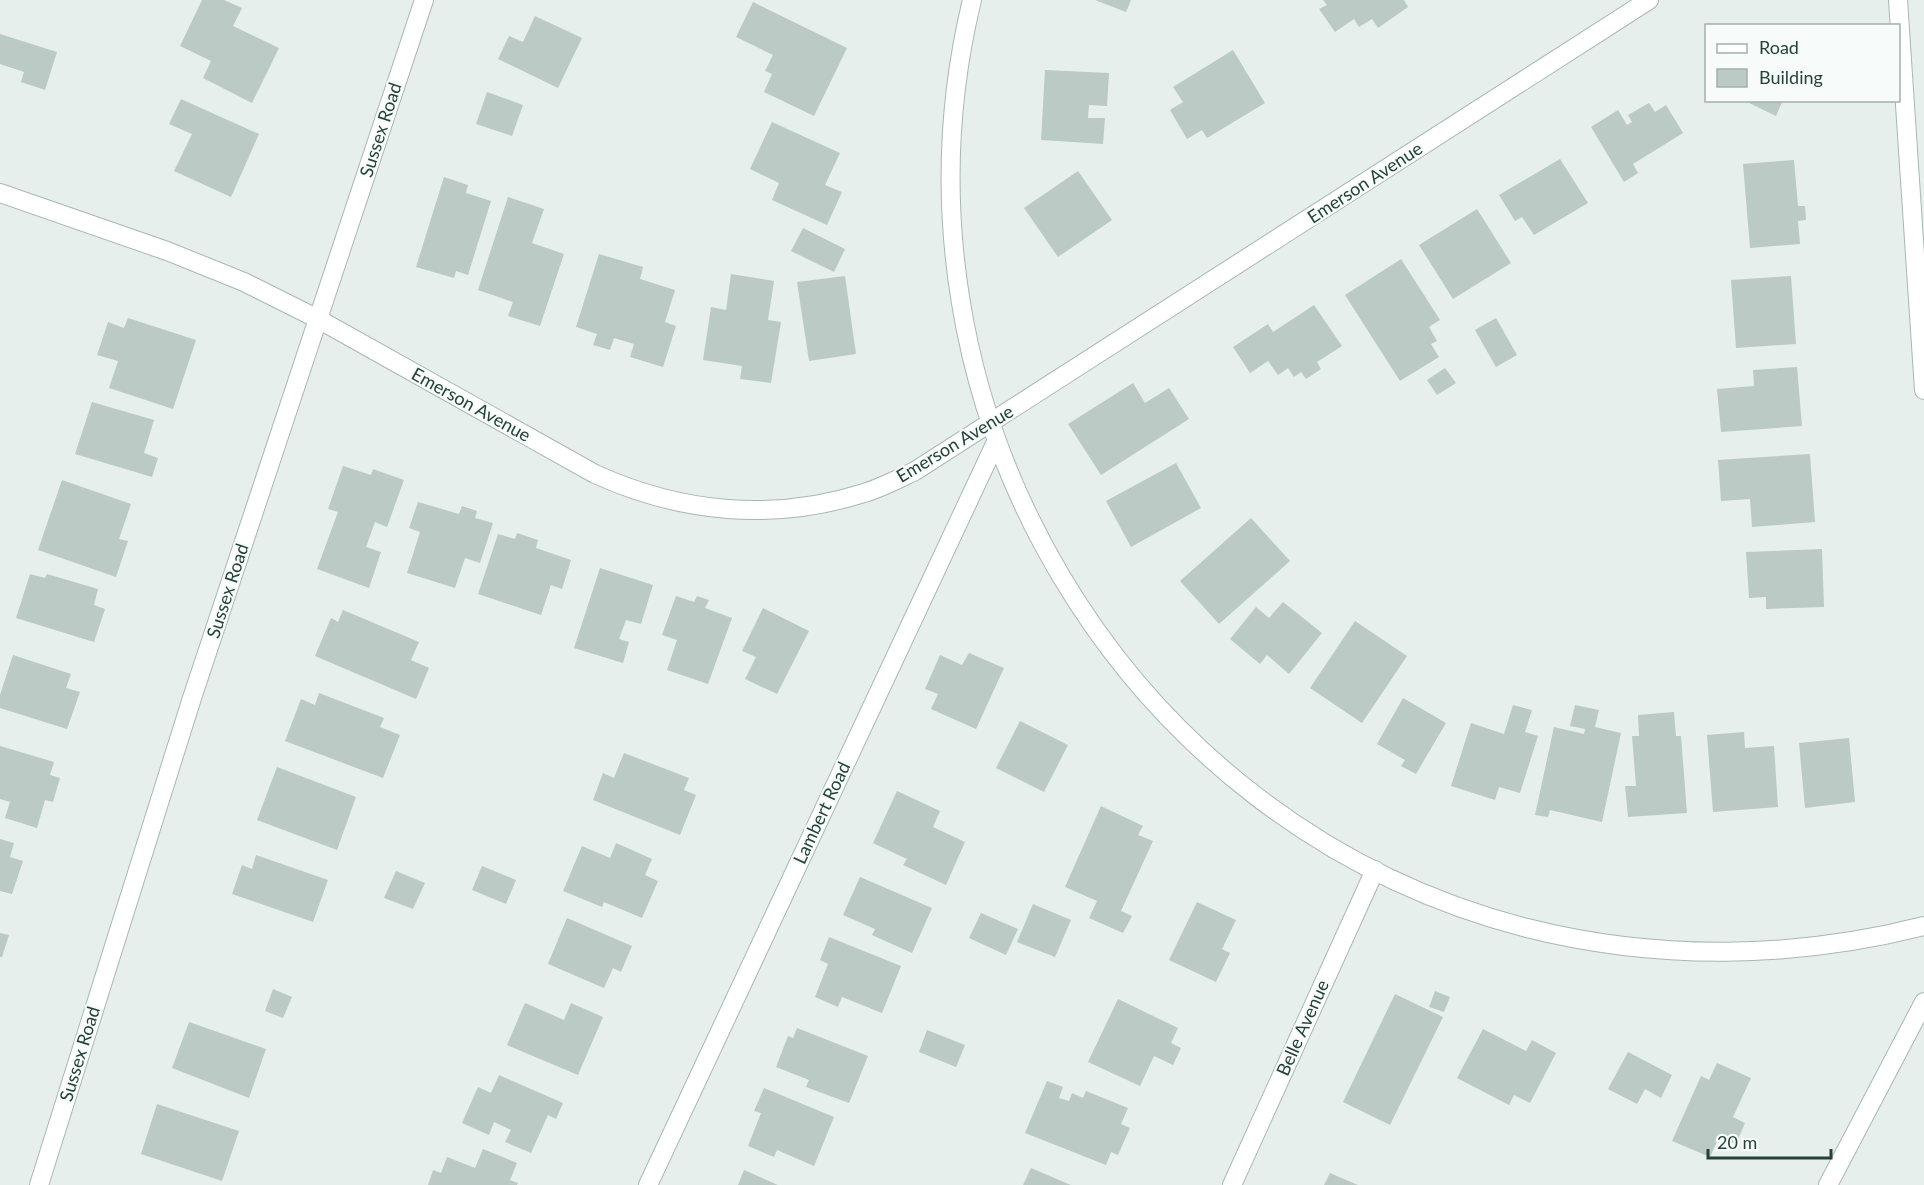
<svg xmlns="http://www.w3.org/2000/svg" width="1924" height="1185" font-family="Lato,sans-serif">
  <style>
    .building { fill: #bbcac4 }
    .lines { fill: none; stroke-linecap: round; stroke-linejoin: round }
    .minor-casing { stroke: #a8b8b2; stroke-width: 20 }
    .tertiary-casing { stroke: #a8b8b2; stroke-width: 20 }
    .minor { stroke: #fff; stroke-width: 18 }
    .tertiary { stroke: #fff; stroke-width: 18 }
    .labels { text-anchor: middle; stroke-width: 4.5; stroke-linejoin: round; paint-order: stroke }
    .street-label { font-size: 18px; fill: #24423a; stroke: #f7fbf9 }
  </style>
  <rect width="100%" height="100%" fill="#e6efeb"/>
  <g class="building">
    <path d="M 202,0 L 224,0 L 242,8 L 233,26 L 279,48 L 252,103 L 203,78 L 211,61 L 180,46 Z"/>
    <path d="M 1095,0 L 1131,0 L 1126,12 Z"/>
    <path d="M 1323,0 L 1404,0 L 1408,7 L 1378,28 L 1372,19 L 1359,27 L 1354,19 L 1335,32 L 1319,9 L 1327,5 Z"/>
    <path d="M 753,2 L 847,48 L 814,116 L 764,92 L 772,74 L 765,71 L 773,55 L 736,37 Z"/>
    <path d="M 535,16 L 582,38 L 558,88 L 498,59 L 509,36 L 523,42 Z"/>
    <path d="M 0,34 L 57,52 L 45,90 L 21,82 L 24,72 L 0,64 Z"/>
    <path d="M 1233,50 L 1265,103 L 1207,138 L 1202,130 L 1187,139 L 1170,110 L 1183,102 L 1173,87 Z"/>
    <path d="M 1045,70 L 1109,73 L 1107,106 L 1089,105 L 1088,118 L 1105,118 L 1103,144 L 1041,140 Z"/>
    <path d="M 487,92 L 523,105 L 512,136 L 476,124 Z"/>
    <path d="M 181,99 L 259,134 L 231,197 L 174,171 L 192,134 L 169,124 Z"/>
    <path d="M 1743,100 L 1783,100 L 1776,116 Z"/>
    <path d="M 1649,103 L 1655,112 L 1666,105 L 1683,133 L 1633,164 L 1638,173 L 1624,182 L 1591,127 L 1618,110 L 1627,125 L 1632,122 L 1628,115 Z"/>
    <path d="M 772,122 L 840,153 L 825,185 L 842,192 L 827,225 L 772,200 L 779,183 L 750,169 Z"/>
    <path d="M 1560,159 L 1588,203 L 1534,235 L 1522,217 L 1515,221 L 1499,195 Z"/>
    <path d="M 1794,160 L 1798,206 L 1805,206 L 1806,220 L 1798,221 L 1800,244 L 1750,248 L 1743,164 Z"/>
    <path d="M 1078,171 L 1112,220 L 1058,257 L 1024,208 Z"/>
    <path d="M 444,177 L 468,185 L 466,193 L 491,201 L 468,275 L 456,271 L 454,278 L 416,267 Z"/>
    <path d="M 508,197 L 544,209 L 532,243 L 564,254 L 540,326 L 508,316 L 513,302 L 478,290 Z"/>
    <path d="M 1477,209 L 1511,263 L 1453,299 L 1419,245 Z"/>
    <path d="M 803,228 L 845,249 L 834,272 L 791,251 Z"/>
    <path d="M 599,254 L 643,267 L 640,279 L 675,290 L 665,322 L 676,326 L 663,367 L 630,357 L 634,344 L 614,338 L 610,350 L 593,345 L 597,334 L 576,327 Z"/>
    <path d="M 1401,259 L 1440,320 L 1429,327 L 1437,341 L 1431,344 L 1439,357 L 1400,381 L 1345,295 Z"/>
    <path d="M 731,274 L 774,281 L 768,320 L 781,322 L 771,383 L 740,379 L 742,366 L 703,360 L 711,307 L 726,310 Z"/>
    <path d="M 845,276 L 856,354 L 809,361 L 797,282 Z"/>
    <path d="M 1791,276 L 1796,344 L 1736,348 L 1731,280 Z"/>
    <path d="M 1314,305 L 1342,346 L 1317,362 L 1321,369 L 1306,379 L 1301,372 L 1294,377 L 1288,368 L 1278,375 L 1268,361 L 1250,373 L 1233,347 L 1268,324 L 1273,332 Z"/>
    <path d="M 128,318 L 196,340 L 173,409 L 109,388 L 118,361 L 97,355 L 108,322 L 124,328 Z"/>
    <path d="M 1496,318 L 1517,355 L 1496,367 L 1475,330 Z"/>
    <path d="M 1797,367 L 1802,426 L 1721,432 L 1717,389 L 1754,386 L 1753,370 Z"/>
    <path d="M 1445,368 L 1456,383 L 1437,395 L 1427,380 Z"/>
    <path d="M 1133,383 L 1145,403 L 1169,388 L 1189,419 L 1101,475 L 1068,424 Z"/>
    <path d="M 92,402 L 154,420 L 144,453 L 158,458 L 152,477 L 75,454 Z"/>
    <path d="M 1810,454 L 1815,522 L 1752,527 L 1750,499 L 1721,501 L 1718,460 Z"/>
    <path d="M 1176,463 L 1201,508 L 1131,547 L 1106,501 Z"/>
    <path d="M 343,466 L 371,475 L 373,469 L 404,480 L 387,527 L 375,522 L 366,547 L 381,552 L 369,588 L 317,569 L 338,512 L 328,509 Z"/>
    <path d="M 62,480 L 131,504 L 119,539 L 128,541 L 116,577 L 38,550 Z"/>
    <path d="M 418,502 L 459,514 L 462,506 L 477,511 L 475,518 L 493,523 L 480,563 L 465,558 L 455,588 L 407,573 L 420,532 L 409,528 Z"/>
    <path d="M 1251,518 L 1290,561 L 1219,624 L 1180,581 Z"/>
    <path d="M 517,533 L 538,540 L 536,548 L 571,560 L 562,589 L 551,585 L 541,615 L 478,594 L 498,534 L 515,539 Z"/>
    <path d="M 1822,549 L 1824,607 L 1766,609 L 1766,597 L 1749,598 L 1746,552 Z"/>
    <path d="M 600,568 L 653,585 L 641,624 L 626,620 L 619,639 L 629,642 L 623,663 L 574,648 Z"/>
    <path d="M 30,574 L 45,578 L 47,574 L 98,589 L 94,605 L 105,609 L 94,642 L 16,618 Z"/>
    <path d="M 676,596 L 694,602 L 697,596 L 709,600 L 705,608 L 732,618 L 708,684 L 667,670 L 677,640 L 662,635 Z"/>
    <path d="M 1283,602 L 1322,633 L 1289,674 L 1267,655 L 1260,664 L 1230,639 L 1256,607 L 1269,618 Z"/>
    <path d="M 763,608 L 809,631 L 777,694 L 745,679 L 756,657 L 742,651 Z"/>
    <path d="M 343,610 L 419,642 L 411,660 L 429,668 L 416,699 L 315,656 L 331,618 L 338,622 Z"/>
    <path d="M 1355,621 L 1407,656 L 1362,723 L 1310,688 Z"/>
    <path d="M 969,653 L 1004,668 L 976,729 L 931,709 L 938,694 L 925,689 L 940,655 L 962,665 Z"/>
    <path d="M 13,655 L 71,674 L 66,688 L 80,692 L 67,729 L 0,708 L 0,695 Z"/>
    <path d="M 319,693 L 384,718 L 380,727 L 400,735 L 383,778 L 285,741 L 301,699 L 315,705 Z"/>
    <path d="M 1403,698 L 1446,723 L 1416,774 L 1401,766 L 1405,760 L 1377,744 Z"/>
    <path d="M 1513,705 L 1532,710 L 1525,732 L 1538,736 L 1520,793 L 1499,787 L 1495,800 L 1451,786 L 1471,723 L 1504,734 Z"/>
    <path d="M 1575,705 L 1599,710 L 1595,727 L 1621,733 L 1602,822 L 1550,810 L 1548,817 L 1535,815 L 1554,727 L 1584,734 L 1585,729 L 1570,726 Z"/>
    <path d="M 1674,712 L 1676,736 L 1681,736 L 1687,813 L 1628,817 L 1625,786 L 1636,786 L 1632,736 L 1639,736 L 1638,715 Z"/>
    <path d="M 1020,721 L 1068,745 L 1044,792 L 996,768 Z"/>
    <path d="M 1744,732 L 1745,748 L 1774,746 L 1778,807 L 1713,812 L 1707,735 Z"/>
    <path d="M 1849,738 L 1855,802 L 1805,808 L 1799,743 Z"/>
    <path d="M 0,746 L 54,762 L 50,775 L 60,778 L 53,802 L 45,800 L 37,828 L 5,818 L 10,802 L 0,799 Z"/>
    <path d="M 624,753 L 689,778 L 684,790 L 696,795 L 680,835 L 593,800 L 603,773 L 614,778 Z"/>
    <path d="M 277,767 L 356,797 L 337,850 L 257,820 Z"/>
    <path d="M 897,791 L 940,811 L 933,827 L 965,842 L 946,885 L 903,865 L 907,859 L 873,843 Z"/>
    <path d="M 1101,806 L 1143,826 L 1138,835 L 1153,841 L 1121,911 L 1132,916 L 1123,933 L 1089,918 L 1097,901 L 1065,887 Z"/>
    <path d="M 0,839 L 14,843 L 10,857 L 23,861 L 12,894 L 0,891 Z"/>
    <path d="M 616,843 L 652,859 L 645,875 L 658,881 L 642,918 L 604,902 L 602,907 L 563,891 L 582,846 L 610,858 Z"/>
    <path d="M 256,855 L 328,880 L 313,922 L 232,894 L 242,865 L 252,869 Z"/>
    <path d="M 482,866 L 516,880 L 506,904 L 472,890 Z"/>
    <path d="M 396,871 L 425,883 L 413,909 L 384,898 Z"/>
    <path d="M 860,877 L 932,908 L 912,953 L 872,935 L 875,929 L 843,915 Z"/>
    <path d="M 1197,902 L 1236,920 L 1222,949 L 1230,953 L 1216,982 L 1169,960 Z"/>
    <path d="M 1033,904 L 1071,920 L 1055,957 L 1017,942 Z"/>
    <path d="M 981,913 L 1018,929 L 1006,955 L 969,938 Z"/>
    <path d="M 567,918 L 632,946 L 621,972 L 613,968 L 604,988 L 548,964 Z"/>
    <path d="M 0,933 L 9,935 L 2,957 L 0,957 Z"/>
    <path d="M 829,937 L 901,966 L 882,1013 L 842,997 L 838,1007 L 815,997 L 828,964 L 820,960 Z"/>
    <path d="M 273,989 L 292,997 L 283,1018 L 265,1011 Z"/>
    <path d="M 1435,991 L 1450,997 L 1444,1012 L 1429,1007 Z"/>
    <path d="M 1395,994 L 1443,1017 L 1390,1125 L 1343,1102 Z"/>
    <path d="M 1118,999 L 1178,1028 L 1171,1043 L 1181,1048 L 1173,1065 L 1154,1056 L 1140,1086 L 1088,1062 Z"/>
    <path d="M 525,1003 L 564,1020 L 571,1003 L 603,1017 L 578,1075 L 507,1045 Z"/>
    <path d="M 189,1022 L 266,1049 L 249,1098 L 172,1068 Z"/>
    <path d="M 797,1028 L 868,1056 L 849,1103 L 806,1087 L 809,1080 L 776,1067 L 788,1036 L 793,1038 Z"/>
    <path d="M 1483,1029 L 1526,1051 L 1532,1040 L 1556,1053 L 1530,1103 L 1514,1095 L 1509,1105 L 1457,1078 Z"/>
    <path d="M 927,1030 L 965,1045 L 956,1067 L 919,1052 Z"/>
    <path d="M 1628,1052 L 1672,1075 L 1661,1098 L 1645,1089 L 1637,1104 L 1608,1089 Z"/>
    <path d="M 1717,1063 L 1751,1078 L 1733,1117 L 1745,1123 L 1736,1144 L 1719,1137 L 1710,1157 L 1672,1141 L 1701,1076 L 1709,1080 Z"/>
    <path d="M 499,1075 L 563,1103 L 556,1119 L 548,1115 L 531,1153 L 505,1142 L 511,1130 L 494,1122 L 489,1135 L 462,1123 L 478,1087 L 491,1093 Z"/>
    <path d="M 1047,1081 L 1063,1087 L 1059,1098 L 1069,1101 L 1072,1093 L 1083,1098 L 1086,1091 L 1128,1108 L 1121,1124 L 1130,1128 L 1118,1155 L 1111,1152 L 1106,1165 L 1025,1133 Z"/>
    <path d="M 764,1088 L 834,1117 L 814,1166 L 777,1150 L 774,1157 L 748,1146 L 761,1113 L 754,1111 Z"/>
    <path d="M 157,1104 L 239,1131 L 222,1181 L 141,1154 Z"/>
    <path d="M 483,1149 L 517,1163 L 510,1180 L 518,1183 L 517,1185 L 428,1185 L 433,1170 L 441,1173 L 447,1157 L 475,1168 Z"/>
    <path d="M 1031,1168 L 1071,1185 L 1023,1185 Z"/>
    <path d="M 744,1170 L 778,1185 L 738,1185 Z"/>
    <path d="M 1330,1173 L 1358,1185 L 1324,1185 Z"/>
  </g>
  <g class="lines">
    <defs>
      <g id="minor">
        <path d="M 972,0 C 874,403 1123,825 1527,928 C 1658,961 1794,959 1924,926"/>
        <path d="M 1898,0 L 1924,390"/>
        <path d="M 0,193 L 167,251 L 244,282 L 318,319 L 595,474 C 681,513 773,522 864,493 C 881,488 898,479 915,471 L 1649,0"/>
        <path d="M 648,1185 L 996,442"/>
        <path d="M 1232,1185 L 1375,870"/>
        <path d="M 1828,1185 L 1924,1002"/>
      </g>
      <path id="tertiary" d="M 39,1185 L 192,698 L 424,0"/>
    </defs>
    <use href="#minor" class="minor-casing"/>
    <use href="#tertiary" class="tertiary-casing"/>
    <use href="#minor" class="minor"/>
    <use href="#tertiary" class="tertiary"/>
  </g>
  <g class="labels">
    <g class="street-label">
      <text transform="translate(381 130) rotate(-72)" y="6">Sussex Road</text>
      <text transform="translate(1365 183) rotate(-33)" y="6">Emerson Avenue</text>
      <text transform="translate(471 405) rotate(29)" y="6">Emerson Avenue</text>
      <text transform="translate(955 444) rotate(-31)" y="6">Emerson Avenue</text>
      <text transform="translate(228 591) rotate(-72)" y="6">Sussex Road</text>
      <text transform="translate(822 813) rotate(-65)" y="6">Lambert Road</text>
      <text transform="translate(1303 1028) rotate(-66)" y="6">Belle Avenue</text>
      <text transform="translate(80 1054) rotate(-73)" y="6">Sussex Road</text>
    </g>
  </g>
  <rect x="1705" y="24" width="195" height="78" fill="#f7fbf9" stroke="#a3b1ad" stroke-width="1.5"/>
  <rect x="1717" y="44" width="30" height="9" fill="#ffffff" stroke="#a3b1ad" stroke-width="1.5"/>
  <text x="1759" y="54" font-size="18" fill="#24423a">Road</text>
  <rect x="1717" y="69" width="30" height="18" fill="#bbcac4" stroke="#a3b1ad" stroke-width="1.5"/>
  <text x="1759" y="84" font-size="18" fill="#24423a">Building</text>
  <path d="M1708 1149v9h123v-9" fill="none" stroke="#24423a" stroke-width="3"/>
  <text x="1717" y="1149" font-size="18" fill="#24423a" stroke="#f7fbf9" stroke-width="4.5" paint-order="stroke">20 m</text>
</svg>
